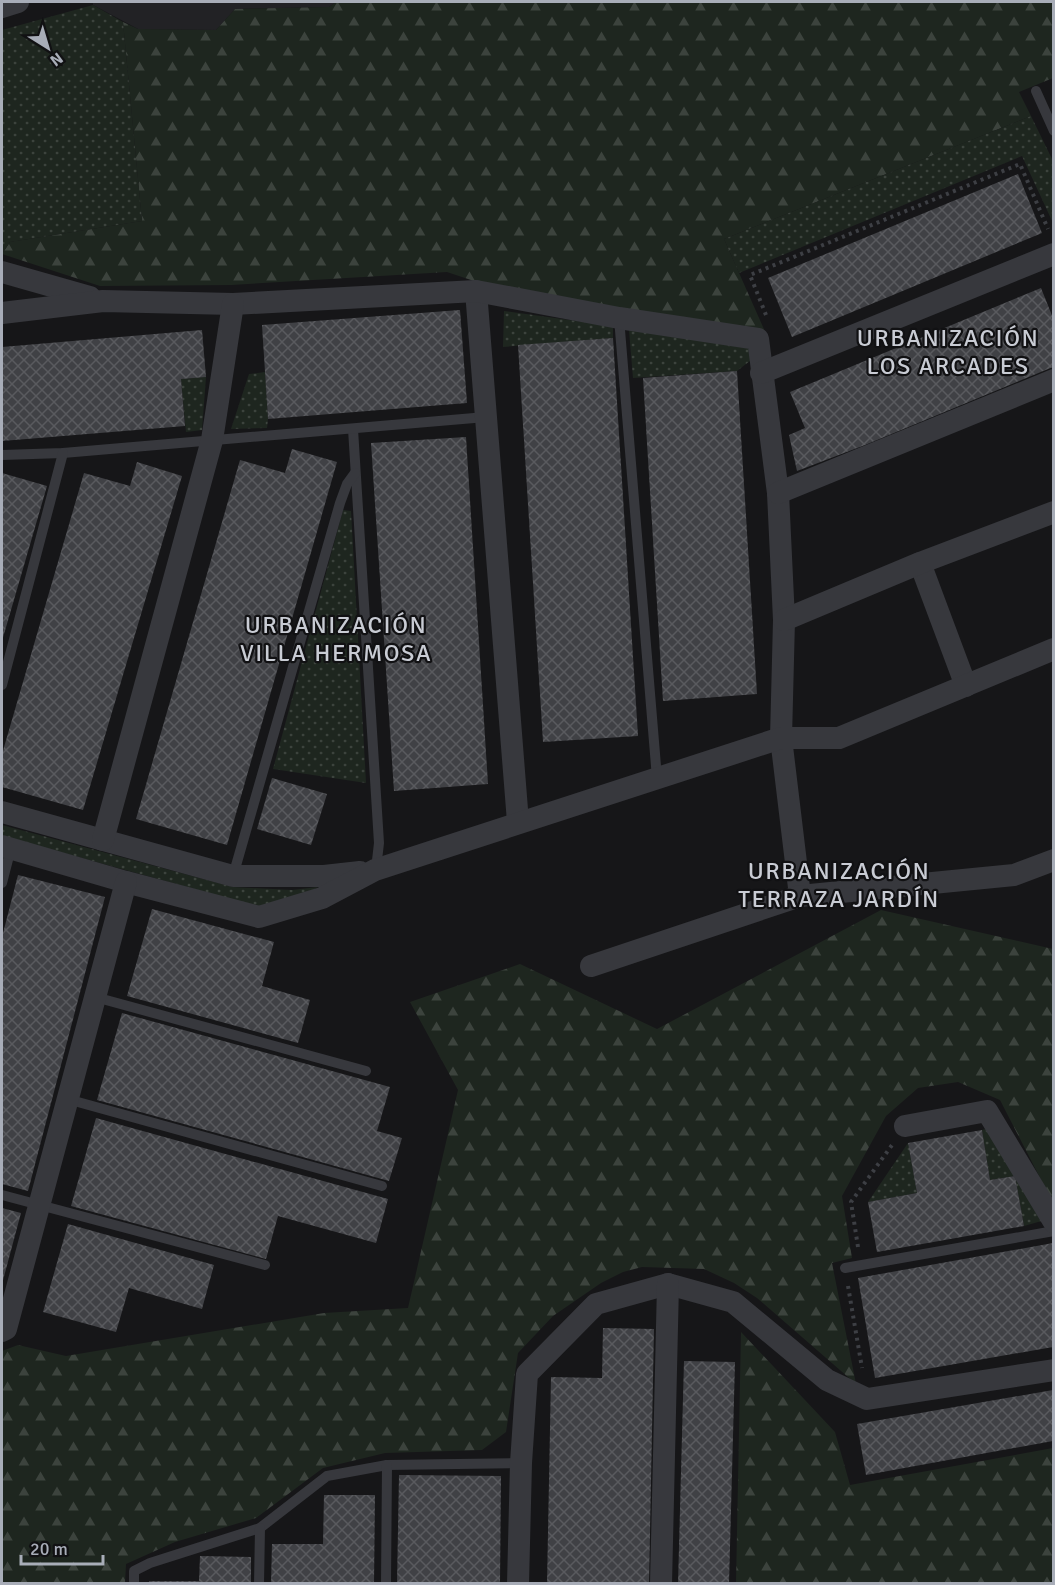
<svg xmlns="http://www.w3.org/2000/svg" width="1055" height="1585" font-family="Signika,sans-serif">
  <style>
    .built { fill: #222225 }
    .forest { fill: url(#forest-firs) }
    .park { fill: url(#park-dots) }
    .building { fill: url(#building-cross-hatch) }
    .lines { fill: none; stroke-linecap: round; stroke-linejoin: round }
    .path { stroke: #3d3f44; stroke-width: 4; stroke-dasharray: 3 4.5; stroke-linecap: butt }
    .lane { stroke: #37383d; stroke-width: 10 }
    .street { stroke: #37383d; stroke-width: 22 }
    .labels { text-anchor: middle; stroke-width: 4.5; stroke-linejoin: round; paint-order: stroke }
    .neighbourhood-label { font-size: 24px; letter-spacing: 1.5px; fill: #c9ccd4; stroke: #111113 }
  </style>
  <defs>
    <pattern id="forest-firs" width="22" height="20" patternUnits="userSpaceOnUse" patternTransform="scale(1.5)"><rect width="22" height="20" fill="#1e261f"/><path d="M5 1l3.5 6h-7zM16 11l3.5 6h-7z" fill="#3c433d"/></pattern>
    <pattern id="park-dots" width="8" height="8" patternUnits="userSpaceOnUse" patternTransform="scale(1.5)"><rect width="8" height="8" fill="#1e261f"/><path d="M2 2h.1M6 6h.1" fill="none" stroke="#3c433d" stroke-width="1.8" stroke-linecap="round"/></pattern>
    <pattern id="building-cross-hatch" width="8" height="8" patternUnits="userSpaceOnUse" patternTransform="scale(1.5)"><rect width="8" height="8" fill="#404145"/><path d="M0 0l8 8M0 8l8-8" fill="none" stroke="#595a5e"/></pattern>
  </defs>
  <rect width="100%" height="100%" fill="#161618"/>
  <path class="built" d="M 93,2 L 336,2 L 329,7 L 235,9 L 216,30 L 138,29 L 93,5 Z"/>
  <g class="forest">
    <path d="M 336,2 L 1053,2 L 1053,78 L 1019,92 L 1031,116 L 724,239 L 767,336 L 483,284 L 447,272 L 231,285 L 100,286 L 2,254 L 10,242 L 142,221 L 123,22 L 138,29 L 216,30 L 235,9 L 329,7 Z"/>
    <path d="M 881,910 L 1053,949 L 1053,1203 L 1000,1100 L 958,1082 L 918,1088 L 886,1116 L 842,1196 L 852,1258 L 832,1263 L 856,1384 L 757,1298 L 734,1283 L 704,1269 L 642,1267 L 623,1272 L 601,1283 L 553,1316 L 518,1353 L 506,1432 L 482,1450 L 385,1453 L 323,1468 L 256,1518 L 175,1542 L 126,1564 L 125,1583 L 2,1584 L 2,1351 L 18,1345 L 66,1356 L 324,1313 L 408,1308 L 458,1090 L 410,1002 L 520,964 L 657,1029 Z"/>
    <path d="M 741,1332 L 835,1432 L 850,1485 L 1053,1448 L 1053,1583 L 736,1583 Z"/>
  </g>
  <g class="park">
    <path d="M 93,5 L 123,22 L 142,221 L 10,242 L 2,254 L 2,30 Z"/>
    <path d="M 1031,116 L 1053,161 L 1053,223 L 1022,156 L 739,273 L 724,239 Z"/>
    <path d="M 504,311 L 613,326 L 613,338 L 503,347 Z"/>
    <path d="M 629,330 L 752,343 L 755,357 L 737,371 L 633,378 Z"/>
    <path d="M 265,372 L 268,419 L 267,428 L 231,429 L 249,374 Z"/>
    <path d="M 206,377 L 202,430 L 186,432 L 181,379 Z"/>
    <path d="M 343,510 L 351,511 L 366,783 L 273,769 Z"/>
    <path d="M 2,825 L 233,887 L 292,890 L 318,887 L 290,903 L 260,907 L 2,836 Z"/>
    <path d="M 991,1127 L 1045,1220 L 1024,1226 L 1015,1176 L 990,1180 L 982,1130 Z"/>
    <path d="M 908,1143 L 917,1193 L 868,1202 Z"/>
  </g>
  <g class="building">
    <path d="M 1018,174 L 1042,233 L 792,337 L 768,278 Z"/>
    <path d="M 1041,288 L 1053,318 L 1053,367 L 865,445 L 797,471 L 789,435 L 805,428 L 790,392 Z"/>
    <path d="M 460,310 L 467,403 L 268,419 L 262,325 Z"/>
    <path d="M 202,330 L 206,377 L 181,379 L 185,426 L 2,441 L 2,347 Z"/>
    <path d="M 613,338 L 638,736 L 543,742 L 518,345 Z"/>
    <path d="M 737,371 L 757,694 L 663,701 L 643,378 Z"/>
    <path d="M 466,437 L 488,784 L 394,791 L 371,443 Z"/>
    <path d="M 292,449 L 337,462 L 227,845 L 136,819 L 240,460 L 285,473 Z"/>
    <path d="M 137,462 L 182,476 L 83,810 L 2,787 L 2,754 L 84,473 L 130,486 Z"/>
    <path d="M 2,473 L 47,486 L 2,641 Z"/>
    <path d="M 272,778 L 327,794 L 311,845 L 257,829 Z"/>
    <path d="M 18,875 L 105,897 L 28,1191 L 2,1184 L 2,937 Z"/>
    <path d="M 152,909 L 274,942 L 262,986 L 310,1000 L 298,1043 L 127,996 Z"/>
    <path d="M 122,1013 L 390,1087 L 377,1131 L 402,1138 L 389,1181 L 97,1100 Z"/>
    <path d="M 96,1118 L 388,1199 L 376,1243 L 278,1216 L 266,1259 L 71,1206 Z"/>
    <path d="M 982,1130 L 990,1180 L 1015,1176 L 1024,1226 L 877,1252 L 868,1202 L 917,1193 L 908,1143 Z"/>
    <path d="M 2,1208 L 21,1213 L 2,1284 Z"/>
    <path d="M 68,1224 L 214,1265 L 202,1309 L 129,1288 L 116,1332 L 43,1312 Z"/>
    <path d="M 1053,1243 L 1053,1347 L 875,1378 L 858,1278 Z"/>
    <path d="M 603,1328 L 654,1329 L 649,1584 L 547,1584 L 551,1377 L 602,1378 Z"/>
    <path d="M 684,1361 L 735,1362 L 729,1584 L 678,1584 Z"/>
    <path d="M 1053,1390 L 1053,1441 L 866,1475 L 857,1424 Z"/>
    <path d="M 399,1475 L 501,1476 L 500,1584 L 397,1584 Z"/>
    <path d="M 324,1495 L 375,1495 L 374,1584 L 271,1584 L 272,1544 L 323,1544 Z"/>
    <path d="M 200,1556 L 251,1557 L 251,1584 L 149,1584 L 149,1581 L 199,1581 Z"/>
  </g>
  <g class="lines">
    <g class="path">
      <path d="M 766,315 L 750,275 L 1020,164 L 1048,229"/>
      <path d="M 858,1247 L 851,1202 L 892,1145"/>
      <path d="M 848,1286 L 862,1368"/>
    </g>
    <g class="lane">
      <path d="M 1036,91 L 1054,131"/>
      <path d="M 619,318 L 657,778"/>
      <path d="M 353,429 L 379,843 L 376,869"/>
      <path d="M 2,455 L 63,453 L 486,417"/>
      <path d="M 2,685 L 63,453"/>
      <path d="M 233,876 L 340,503 L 347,484 L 355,473"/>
      <path d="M 2,883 L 11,848"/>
      <path d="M 95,997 L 366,1071"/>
      <path d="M 67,1099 L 382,1186"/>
      <path d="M 2,1195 L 265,1265"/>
      <path d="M 845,1268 L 1054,1231"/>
      <path d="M 134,1584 L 134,1571 L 150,1563 L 260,1528 L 327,1476 L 387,1465 L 521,1463"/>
      <path d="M 259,1584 L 260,1528"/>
      <path d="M 386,1584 L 387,1465"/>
    </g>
    <g class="street">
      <path d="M 2,7 L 18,2"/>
      <path d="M 2,272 L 90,297"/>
      <path d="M 476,291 L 518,822"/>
      <path d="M 2,313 L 103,301 L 233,304 L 476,291 L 619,318 L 758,339 L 778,493 L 784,620 L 781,738 L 800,896 L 1014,875 L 1054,860"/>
      <path d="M 761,373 L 1054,254"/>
      <path d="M 778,493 L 1054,380"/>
      <path d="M 920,563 L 966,686"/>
      <path d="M 784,620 L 920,563 L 1054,512"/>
      <path d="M 2,812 L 233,876 L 324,876 L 360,872"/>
      <path d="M 103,840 L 212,440 L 233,304"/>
      <path d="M 2,846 L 126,882 L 259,917 L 322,898 L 375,870 L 781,738 L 839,738 L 1054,649"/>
      <path d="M 591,966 L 800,896"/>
      <path d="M 905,1126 L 987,1111 L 1054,1222"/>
      <path d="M 2,1331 L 6,1329 L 126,882"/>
      <path d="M 518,1584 L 521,1463 L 527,1374 L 596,1304 L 668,1284 L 733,1302 L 827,1380 L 867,1399 L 1054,1370"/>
      <path d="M 661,1584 L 668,1284"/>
    </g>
  </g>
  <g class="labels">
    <g class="neighbourhood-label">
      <text x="948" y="346">URBANIZACIÓN<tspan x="948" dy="28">LOS ARCADES</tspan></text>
      <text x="336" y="633">URBANIZACIÓN<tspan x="336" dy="28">VILLA HERMOSA</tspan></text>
      <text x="839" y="879">URBANIZACIÓN<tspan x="839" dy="28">TERRAZA JARDÍN</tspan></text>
    </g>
  </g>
  <rect width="1055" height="1585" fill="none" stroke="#a8adb8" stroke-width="6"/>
  <g transform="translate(48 48) rotate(143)" stroke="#111113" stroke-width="4.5" paint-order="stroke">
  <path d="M0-4.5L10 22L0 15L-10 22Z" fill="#a8adb8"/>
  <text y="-9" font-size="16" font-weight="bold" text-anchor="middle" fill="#a8adb8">N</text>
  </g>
  <path d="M21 1555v9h82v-9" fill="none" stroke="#a8adb8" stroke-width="3"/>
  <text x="30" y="1555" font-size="18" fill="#a8adb8" stroke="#111113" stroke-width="4.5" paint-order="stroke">20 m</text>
</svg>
